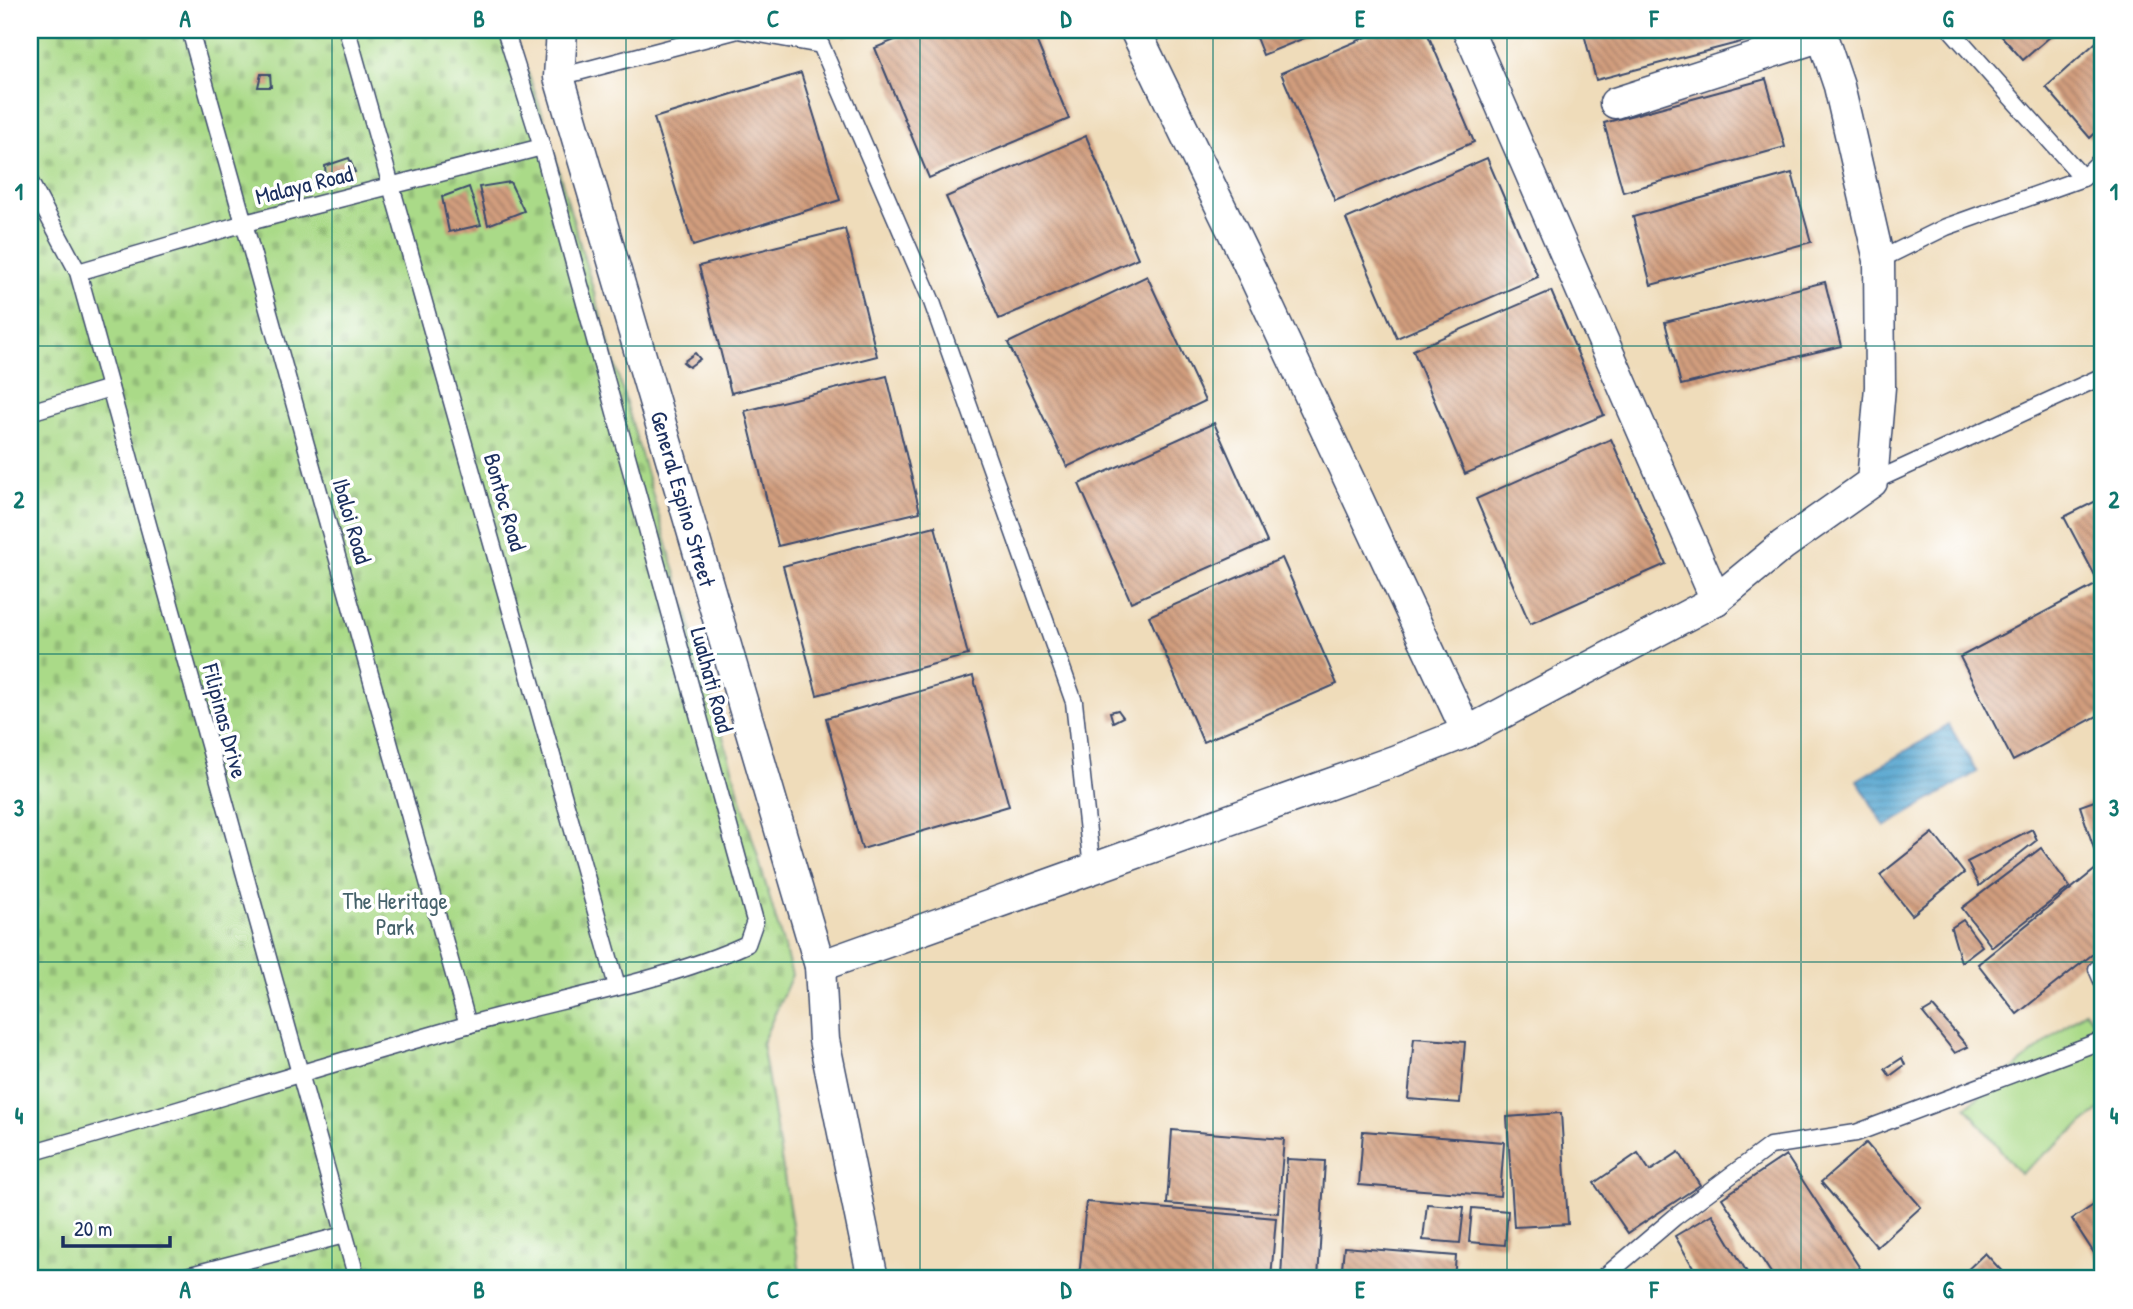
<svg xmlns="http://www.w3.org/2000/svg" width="2133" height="1309" font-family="'Patrick Hand',sans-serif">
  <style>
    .cemetery { fill: url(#cemetery-stones); stroke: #628473; stroke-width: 2 }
    .pitch { fill: #aada88; stroke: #628473; stroke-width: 2 }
    .water { fill: url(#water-rules); stroke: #386a96; stroke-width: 2 }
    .building { fill: url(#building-back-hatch) }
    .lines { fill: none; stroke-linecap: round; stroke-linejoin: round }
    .service-casing { stroke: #3b496c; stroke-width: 19 }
    .minor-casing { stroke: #3b496c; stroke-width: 33 }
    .service { stroke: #fff; stroke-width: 16 }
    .minor { stroke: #fff; stroke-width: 30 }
    .grid { fill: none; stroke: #0f766e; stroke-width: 2; stroke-opacity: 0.55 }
    .labels { text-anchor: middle; stroke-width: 7; stroke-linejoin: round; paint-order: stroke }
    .street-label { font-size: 23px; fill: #1b2f5e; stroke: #fff }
    .park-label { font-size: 23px; fill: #46626b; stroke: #fff }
    .neatline { fill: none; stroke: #0f766e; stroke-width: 2.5 }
    .grid-label { font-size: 23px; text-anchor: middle; font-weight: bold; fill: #0f766e }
  </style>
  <defs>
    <pattern id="cemetery-stones" width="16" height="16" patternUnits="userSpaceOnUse" patternTransform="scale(1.75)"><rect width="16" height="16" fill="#aada88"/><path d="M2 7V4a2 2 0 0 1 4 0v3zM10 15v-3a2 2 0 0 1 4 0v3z" fill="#92bb78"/></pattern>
    <pattern id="water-rules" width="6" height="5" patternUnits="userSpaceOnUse" patternTransform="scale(1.75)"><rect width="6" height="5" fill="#55a5cf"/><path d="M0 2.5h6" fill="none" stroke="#4687ab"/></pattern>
    <pattern id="building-back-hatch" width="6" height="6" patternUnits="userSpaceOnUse" patternTransform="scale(1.75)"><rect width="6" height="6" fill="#d19d7d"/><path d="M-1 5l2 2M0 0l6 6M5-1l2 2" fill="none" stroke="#a9806a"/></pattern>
  </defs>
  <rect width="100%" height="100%" fill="#fff"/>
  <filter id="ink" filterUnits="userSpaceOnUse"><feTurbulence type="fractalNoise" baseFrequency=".0143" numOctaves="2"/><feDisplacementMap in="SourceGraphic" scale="14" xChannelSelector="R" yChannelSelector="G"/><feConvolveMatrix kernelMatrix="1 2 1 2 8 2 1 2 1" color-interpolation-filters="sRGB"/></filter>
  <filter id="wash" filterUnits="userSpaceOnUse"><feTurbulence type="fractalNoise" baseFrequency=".00686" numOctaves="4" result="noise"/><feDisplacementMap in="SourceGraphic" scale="28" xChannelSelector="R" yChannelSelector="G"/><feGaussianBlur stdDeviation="1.57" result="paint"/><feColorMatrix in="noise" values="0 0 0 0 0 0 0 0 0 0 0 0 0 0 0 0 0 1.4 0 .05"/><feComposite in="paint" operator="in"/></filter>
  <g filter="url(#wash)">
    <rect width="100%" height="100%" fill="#efdcba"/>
    <path class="cemetery" d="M 30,30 L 513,30 L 542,113 L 792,975 L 762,1043 L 801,1279 L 30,1279 Z"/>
    <path class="pitch" d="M 2085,1011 L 2103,1033 L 2103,1107 L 2020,1174 L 1966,1107 Z"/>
    <path class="water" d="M 1949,725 L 1977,772 L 1885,827 L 1857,780 Z"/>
    <g id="blocks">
      <g class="building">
        <path d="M 840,30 L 859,30 L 844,37 Z"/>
        <path d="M 919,30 L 1032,30 L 1069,119 L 929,178 L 875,48 Z"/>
        <path d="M 1253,30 L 1324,30 L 1263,55 Z"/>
        <path d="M 1383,30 L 1426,30 L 1474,142 L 1335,201 L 1281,73 Z"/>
        <path d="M 1583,30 L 1763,30 L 1764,36 L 1596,80 Z"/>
        <path d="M 1996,30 L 2058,30 L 2023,60 Z"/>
        <path d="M 2103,36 L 2103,126 L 2090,138 L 2046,87 Z"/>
        <path d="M 801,73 L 840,200 L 693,246 L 654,118 Z"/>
        <path d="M 261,74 L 270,74 L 271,87 L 258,87 Z"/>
        <path d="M 1766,79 L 1785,147 L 1623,192 L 1604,123 Z"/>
        <path d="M 1086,136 L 1138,258 L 999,319 L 946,197 Z"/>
        <path d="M 349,158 L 355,172 L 326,178 L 325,166 Z"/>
        <path d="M 1487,158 L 1538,277 L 1397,338 L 1346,219 Z"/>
        <path d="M 1792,173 L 1811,242 L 1651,285 L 1633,217 Z"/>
        <path d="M 510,182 L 524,211 L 488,225 L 479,187 Z"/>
        <path d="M 469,187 L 481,225 L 449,232 L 442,197 Z"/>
        <path d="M 845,229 L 877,356 L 731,393 L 699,266 Z"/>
        <path d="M 1147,276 L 1205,401 L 1067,467 L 1008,343 Z"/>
        <path d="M 1825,282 L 1841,346 L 1681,385 L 1665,322 Z"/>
        <path d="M 1551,291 L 1604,415 L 1465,474 L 1413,350 Z"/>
        <path d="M 695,353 L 700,359 L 689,367 L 683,362 Z"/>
        <path d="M 887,376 L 920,512 L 778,546 L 745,411 Z"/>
        <path d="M 1214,423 L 1267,542 L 1131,602 L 1079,484 Z"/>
        <path d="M 1611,439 L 1666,564 L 1530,624 L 1476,499 Z"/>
        <path d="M 2098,500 L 2103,510 L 2103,578 L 2098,581 L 2064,517 Z"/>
        <path d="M 935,526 L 968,655 L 817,695 L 783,566 Z"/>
        <path d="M 1282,558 L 1337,684 L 1203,742 L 1149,616 Z"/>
        <path d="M 2103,581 L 2103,713 L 2013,761 L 1960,657 Z"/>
        <path d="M 973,676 L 1009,806 L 862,849 L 826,718 Z"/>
        <path d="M 1118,710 L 1123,717 L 1113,722 L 1110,712 Z"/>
        <path d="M 2103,798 L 2103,876 L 2080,806 Z"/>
        <path d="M 2032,829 L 2037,840 L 1979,886 L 1967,862 Z"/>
        <path d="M 1933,833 L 1964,873 L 1912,915 L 1880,875 Z"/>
        <path d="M 2041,848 L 2070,887 L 1992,947 L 1962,908 Z"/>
        <path d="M 2097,868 L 2103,887 L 2103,946 L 2017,1014 L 1978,964 Z"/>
        <path d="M 1963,920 L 1982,946 L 1961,962 L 1951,928 Z"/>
        <path d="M 1933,1007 L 1968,1047 L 1955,1053 L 1923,1013 Z"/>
        <path d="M 1414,1038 L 1465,1042 L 1460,1103 L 1408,1099 Z"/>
        <path d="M 1902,1058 L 1905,1065 L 1890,1076 L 1885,1069 Z"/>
        <path d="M 1561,1113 L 1568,1224 L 1514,1227 L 1507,1117 Z"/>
        <path d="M 1172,1130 L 1284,1139 L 1278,1213 L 1167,1204 Z"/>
        <path d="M 1363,1131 L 1504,1142 L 1500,1196 L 1359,1185 Z"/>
        <path d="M 1866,1143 L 1921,1207 L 1877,1247 L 1821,1182 Z"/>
        <path d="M 1679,1152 L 1700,1185 L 1628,1233 L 1594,1183 L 1638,1153 L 1650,1171 Z"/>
        <path d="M 1786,1155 L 1867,1279 L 1775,1279 L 1722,1198 Z"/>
        <path d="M 1287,1159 L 1325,1161 L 1318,1279 L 1281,1279 Z"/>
        <path d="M 2103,1199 L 2103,1267 L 2072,1219 Z"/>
        <path d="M 1086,1202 L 1276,1218 L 1271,1279 L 1079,1279 Z"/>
        <path d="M 1427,1204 L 1464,1207 L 1460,1243 L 1423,1240 Z"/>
        <path d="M 1472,1208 L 1508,1211 L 1505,1245 L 1469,1242 Z"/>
        <path d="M 1712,1214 L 1751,1279 L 1700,1279 L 1675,1236 Z"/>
        <path d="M 1344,1247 L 1456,1256 L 1454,1279 L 1341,1279 Z"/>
        <path d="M 1985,1253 L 2009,1279 L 1958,1279 Z"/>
      </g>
    </g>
  </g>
  <g filter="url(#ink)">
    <use href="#blocks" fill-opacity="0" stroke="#3b496c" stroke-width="2"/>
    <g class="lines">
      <defs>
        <g id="service">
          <path d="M 190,30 L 468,1025"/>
          <path d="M 347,30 L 617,986"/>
          <path d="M 1951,30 L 2083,178"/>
          <path d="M 559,77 L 738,30 L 821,45 L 932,302 L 1074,702 L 1092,869"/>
          <path d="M 30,182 L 78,272 L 357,1279"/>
          <path d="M 1879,260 L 1946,227 L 2083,178 L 2103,158"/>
          <path d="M 78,272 L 245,223 L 542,147"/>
          <path d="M 30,412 L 110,388"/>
          <path d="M 1872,482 L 2103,376"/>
          <path d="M 2097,969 L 2103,983"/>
          <path d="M 30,1153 C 176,1112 321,1066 467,1025 C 558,999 662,983 747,944 L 755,921 L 542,147 L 505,30"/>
          <path d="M 175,1279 L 344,1235"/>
          <path d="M 1602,1279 L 1675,1217 L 1770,1146 L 1856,1133 L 2103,1040"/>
        </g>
        <g id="minor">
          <path d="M 562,30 L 559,77 L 820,966 L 824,1040 L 873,1279"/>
          <path d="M 1135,30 L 1246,259 L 1467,732"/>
          <path d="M 1468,30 L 1716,600"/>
          <path d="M 1615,103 L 1822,36"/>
          <path d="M 820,966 L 1394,761 L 1467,732 L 1716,600 L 1783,545 L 1872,482 L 1880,387 L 1879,260 L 1839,86 L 1820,30"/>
        </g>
      </defs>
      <use href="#service" class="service-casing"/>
      <use href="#minor" class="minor-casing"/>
      <use href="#service" class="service"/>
      <use href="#minor" class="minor"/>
    </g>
  </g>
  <path class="grid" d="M 332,30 L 332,1279M 626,30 L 626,1279M 920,30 L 920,1279M 1213,30 L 1213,1279M 1507,30 L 1507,1279M 1801,30 L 1801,1279M 30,346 L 2103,346M 30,654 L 2103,654M 30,962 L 2103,962"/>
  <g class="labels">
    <g class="street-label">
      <text transform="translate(304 185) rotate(-14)" y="8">Malaya Road</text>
      <text transform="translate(683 499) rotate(74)" y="8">General Espino Street</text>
      <text transform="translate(505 502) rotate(74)" y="8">Bontoc Road</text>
      <text transform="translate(352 521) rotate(74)" y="8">Ibaloi Road</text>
      <text transform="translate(712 680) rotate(75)" y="8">Lualhati Road</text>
      <text transform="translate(225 721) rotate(75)" y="8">Filipinas Drive</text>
    </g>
    <g class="park-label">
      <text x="395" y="909">The Heritage<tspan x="395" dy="26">Park</tspan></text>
    </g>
  </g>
  <rect width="2133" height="1309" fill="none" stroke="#fff" stroke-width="77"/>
  <path d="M63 1236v10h107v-10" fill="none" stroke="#1b2f5e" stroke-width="3.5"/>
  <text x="74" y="1236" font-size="21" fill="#1b2f5e" stroke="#ffffff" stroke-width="5" paint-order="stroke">20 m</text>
  <rect x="38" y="38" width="2056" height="1232" class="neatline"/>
  <g class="grid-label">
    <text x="185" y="27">A</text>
    <text x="479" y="27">B</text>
    <text x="773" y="27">C</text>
    <text x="1066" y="27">D</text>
    <text x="1360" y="27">E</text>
    <text x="1654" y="27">F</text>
    <text x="1948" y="27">G</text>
    <text x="19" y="200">1</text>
    <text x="2114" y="200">1</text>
    <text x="19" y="508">2</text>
    <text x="2114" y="508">2</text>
    <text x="19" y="816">3</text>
    <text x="2114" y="816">3</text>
    <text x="19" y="1124">4</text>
    <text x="2114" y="1124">4</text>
    <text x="185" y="1298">A</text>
    <text x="479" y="1298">B</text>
    <text x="773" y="1298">C</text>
    <text x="1066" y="1298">D</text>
    <text x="1360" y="1298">E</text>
    <text x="1654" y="1298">F</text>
    <text x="1948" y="1298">G</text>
  </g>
</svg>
